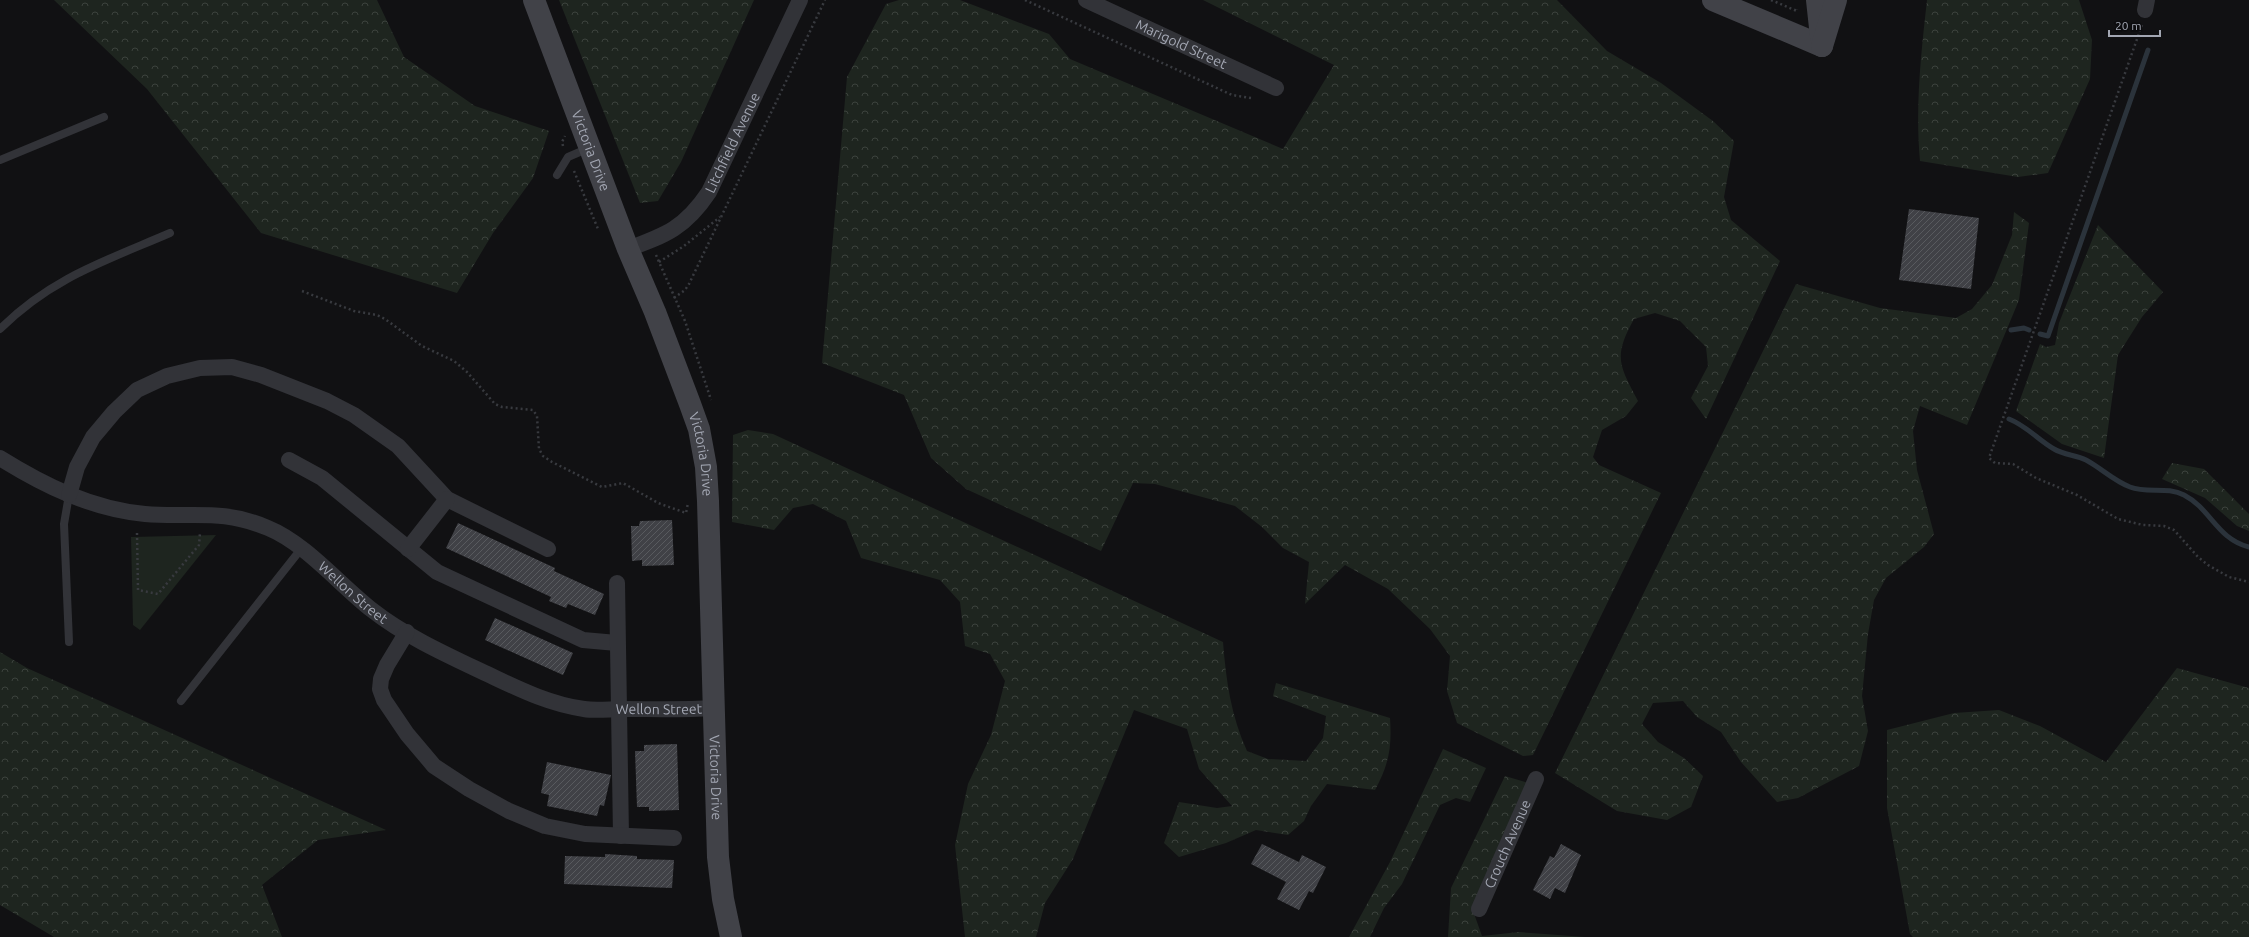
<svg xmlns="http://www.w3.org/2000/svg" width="2249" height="937" font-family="Ubuntu,sans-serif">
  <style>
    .forest { fill: url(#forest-crowns) }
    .park { fill: #1e251f }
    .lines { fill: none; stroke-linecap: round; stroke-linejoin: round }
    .stream { stroke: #2b333b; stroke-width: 5 }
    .building { fill: url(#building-hatch) }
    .path { stroke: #383a3f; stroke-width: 2.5; stroke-dasharray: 2 3; stroke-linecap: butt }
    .lane { stroke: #323338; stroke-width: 8 }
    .street { stroke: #323338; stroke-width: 16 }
    .secondary { stroke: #414248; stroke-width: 22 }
    .labels { text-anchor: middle; stroke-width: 4; stroke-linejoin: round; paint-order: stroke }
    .street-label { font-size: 14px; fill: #a3a7b3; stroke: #0c0c0e }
  </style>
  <defs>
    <pattern id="forest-crowns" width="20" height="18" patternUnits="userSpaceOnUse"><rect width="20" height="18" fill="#1e251f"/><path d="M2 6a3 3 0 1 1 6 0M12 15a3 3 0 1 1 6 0" fill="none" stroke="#3c423d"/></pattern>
    <pattern id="building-hatch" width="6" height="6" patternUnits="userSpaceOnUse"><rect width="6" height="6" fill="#404146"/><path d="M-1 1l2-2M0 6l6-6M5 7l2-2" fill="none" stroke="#585a5e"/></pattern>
  </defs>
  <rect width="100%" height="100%" fill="#111113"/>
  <g class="forest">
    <path d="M 54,0 L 377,0 L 404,57 L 475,106 L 549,131 L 533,178 L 493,233 L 457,293 L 261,233 L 147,89 Z"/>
    <path d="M 559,0 L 754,0 L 681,162 L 658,201 L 640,203 Z"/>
    <path d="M 899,0 L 960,0 L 1049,34 L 1070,59 L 1283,149 L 1334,65 L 1203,0 L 1557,0 L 1607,51 L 1661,83 L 1713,121 L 1734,141 L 1724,197 L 1731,220 L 1780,261 L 1706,419 L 1691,398 L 1708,366 L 1706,347 L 1680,321 L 1655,313 L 1634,319 C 1613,357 1619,365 1638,401 L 1626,416 L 1602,430 L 1593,457 L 1599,465 L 1661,493 L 1533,755 L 1523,756 L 1457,723 L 1447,691 L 1450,656 L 1430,629 L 1388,589 L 1345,565 L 1305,604 L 1309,562 L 1283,548 L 1262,527 L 1235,506 L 1155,484 L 1133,483 L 1101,551 L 966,489 L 931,458 L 904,395 L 822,363 L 847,77 L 886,4 Z"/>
    <path d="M 1927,0 L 2079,0 L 2092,40 L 2090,79 L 2048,173 L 2018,177 L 1920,161 C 1915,107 1921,54 1927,0 Z"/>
    <path d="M 2014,212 L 2029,223 L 2019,300 L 1967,425 L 1920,406 L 1913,431 L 1917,470 L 1934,534 L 1924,547 L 1886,578 L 1874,600 L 1868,634 L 1862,696 L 1868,731 L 1859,766 L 1798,798 L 1777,802 L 1741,762 L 1721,732 L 1697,717 L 1683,701 L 1653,703 L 1642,724 L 1658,742 L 1684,758 L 1703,776 L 1691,807 L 1667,820 L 1617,811 L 1555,773 L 1796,284 L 1880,308 L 1956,318 L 1972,309 L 1992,285 L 2012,235 Z"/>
    <path d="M 2098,225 L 2163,292 L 2142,317 L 2118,355 L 2104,458 L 2062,444 L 2016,411 L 2040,344 L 2046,347 L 2055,345 L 2059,323 Z"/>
    <path d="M 748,430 L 773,434 L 1223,642 C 1226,680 1231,716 1247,751 L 1268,759 L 1306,761 L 1323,738 L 1326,716 L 1273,696 L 1276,683 L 1390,718 C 1392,747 1389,764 1375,790 L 1327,784 L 1311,806 L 1304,821 L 1288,835 L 1256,830 L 1226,843 L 1179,857 L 1164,843 L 1179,802 L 1217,808 L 1232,806 L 1199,769 L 1187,729 L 1134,710 L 1073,859 L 1045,903 L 1036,937 L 965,937 L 955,845 L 968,784 L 991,735 L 1005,681 L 990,654 L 965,646 L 960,602 L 940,580 L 861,558 L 846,521 L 813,504 L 793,508 L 774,530 L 732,522 L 733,435 Z"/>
    <path d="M 2172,463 L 2204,469 L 2249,514 L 2249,531 L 2237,526 L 2205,498 L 2162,479 Z"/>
    <path d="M 0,652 L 27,668 L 386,830 L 318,840 L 262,885 L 282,937 L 54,937 L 0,905 Z"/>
    <path d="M 2177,668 L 2249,688 L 2249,937 L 1913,937 L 1910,934 L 1887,808 L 1887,730 L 1954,713 L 1999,710 L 2040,726 L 2106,762 Z"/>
    <path d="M 1443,749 L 1486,768 L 1470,802 L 1456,798 L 1440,805 L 1402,884 L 1384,908 L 1370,937 L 1349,937 L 1390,862 Z"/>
    <path d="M 1505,776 L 1535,785 L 1472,908 L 1482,936 L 1519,932 L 1585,937 L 1448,937 L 1451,888 Z"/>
  </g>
  <path class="park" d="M 216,535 L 140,630 L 133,625 L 131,537 Z"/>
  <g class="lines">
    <g class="stream">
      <path d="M 2011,330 L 2024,328 L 2029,330"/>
      <path d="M 2040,334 L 2048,336 L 2148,50"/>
      <path d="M 2009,419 C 2027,426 2038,440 2054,449 C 2064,455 2076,455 2086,460 C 2101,468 2114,481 2130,487 C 2147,494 2167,486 2184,495 C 2211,509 2217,539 2249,547"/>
    </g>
  </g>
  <g class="building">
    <path d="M 1909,209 L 1979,218 L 1971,289 L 1899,280 Z"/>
    <path d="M 672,520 L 674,565 L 642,566 L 642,560 L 632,561 L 631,526 L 639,526 L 640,521 Z"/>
    <path d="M 458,523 L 555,568 L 554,571 L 604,594 L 595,615 L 568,604 L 566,608 L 549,601 L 551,597 L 446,548 Z"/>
    <path d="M 495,618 L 573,653 L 563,675 L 485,640 Z"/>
    <path d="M 677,744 L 679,810 L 649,811 L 649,807 L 637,807 L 635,751 L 644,751 L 644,745 Z"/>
    <path d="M 547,762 L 611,775 L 604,806 L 600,805 L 597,816 L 547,806 L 549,795 L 541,793 Z"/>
    <path d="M 1262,844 L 1299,862 L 1302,855 L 1326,867 L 1313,893 L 1309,891 L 1299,910 L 1277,899 L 1286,882 L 1251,864 Z"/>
    <path d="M 1561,844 L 1581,855 L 1565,893 L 1555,888 L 1550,899 L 1533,890 L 1550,856 L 1554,858 Z"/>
    <path d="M 605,854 L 637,856 L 637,859 L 674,860 L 672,888 L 564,884 L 565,856 L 605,857 Z"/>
  </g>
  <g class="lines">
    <g class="path">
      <path d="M 1025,0 L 1232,95 L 1251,98"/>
      <path d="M 1771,0 L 1797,11 L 1797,9"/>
      <path d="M 2142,25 L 1989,458 L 1995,463 L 2013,464 L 2036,478 L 2077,495 L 2118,519 L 2143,525 L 2164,526 L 2174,530 L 2198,557 L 2208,565 L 2229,577 L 2249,582"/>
      <path d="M 563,146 L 562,142 L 565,136"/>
      <path d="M 574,171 L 598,229"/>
      <path d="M 656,255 L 685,321 L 711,400"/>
      <path d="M 659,262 L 684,246 L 720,217"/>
      <path d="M 302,291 L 354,311 L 377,315 L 385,319 L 422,346 L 454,361 L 467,372 L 495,404 L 502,407 L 533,410 L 537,416 L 539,449 L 543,456 L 552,462 L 602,487 L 623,483 L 658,503 L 686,513 L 688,503"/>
      <path d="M 674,298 L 685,290 L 689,284 L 825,0"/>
      <path d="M 137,533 L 138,590 L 158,594 L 199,545 L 200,533"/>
    </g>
    <g class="lane">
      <path d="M 0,160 L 104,117"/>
      <path d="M 557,175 L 568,157 L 589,148"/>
      <path d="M 0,329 C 51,278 105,261 170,233"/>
      <path d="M 69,495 L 64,524 L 69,642"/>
      <path d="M 181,701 L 301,549"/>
    </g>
    <g class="street">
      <path id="s1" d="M 1086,0 L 1276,88"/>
      <path d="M 2145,10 L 2147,0"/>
      <path id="s2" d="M 628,249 C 666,235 685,228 709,192 L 800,0"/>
      <path id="s3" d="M 0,458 C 45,486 92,509 145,514 C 192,518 221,508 268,528 C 305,543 340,585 372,610 C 405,636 447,655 485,673 C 517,688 548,704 584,709 C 596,711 610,709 623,709 C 653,709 683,710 713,708"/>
      <path d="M 289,460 L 322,478 L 437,572 L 583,640 L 617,643"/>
      <path d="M 69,495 L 77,467 L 93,437 L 114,412 L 137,390 L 167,376 L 200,368 L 232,367 L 261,375 L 327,401 L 354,415 L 398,446 L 447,499 L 548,549"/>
      <path d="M 408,549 L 447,499"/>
      <path d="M 617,583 L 621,836"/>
      <path d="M 407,632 L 387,665 L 381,679 L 380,689 L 384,700 L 407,734 L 434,766 L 469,789 L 509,811 L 545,826 L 585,834 L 674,838"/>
      <path id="s4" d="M 1479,909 L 1536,779"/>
    </g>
    <g class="secondary">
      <path id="s5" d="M 534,0 L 628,249 L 655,312 L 690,404 L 699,429 L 706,467 L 708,501 L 718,857 L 723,899 L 731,937"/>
      <path d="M 1713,0 L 1822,46"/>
      <path d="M 1817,0 L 1821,37"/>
      <path d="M 1822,46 L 1836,0"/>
    </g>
  </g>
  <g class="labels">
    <g class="street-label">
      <text dy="5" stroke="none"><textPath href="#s1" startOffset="105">Marigold Street</textPath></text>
      <text dy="5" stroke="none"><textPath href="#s2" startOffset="156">Litchfield Avenue</textPath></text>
      <text dy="5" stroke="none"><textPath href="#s5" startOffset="161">Victoria Drive</textPath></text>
      <text dy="5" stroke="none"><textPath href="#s5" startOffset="485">Victoria Drive</textPath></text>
      <text dy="5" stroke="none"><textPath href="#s3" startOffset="389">Wellon Street</textPath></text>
      <text dy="5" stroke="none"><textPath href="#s3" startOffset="725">Wellon Street</textPath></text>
      <text dy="5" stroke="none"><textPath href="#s5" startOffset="809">Victoria Drive</textPath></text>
      <text dy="5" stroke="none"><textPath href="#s4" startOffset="71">Crouch Avenue</textPath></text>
    </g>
  </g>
  <path d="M2109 30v6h51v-6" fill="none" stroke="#a3a7b3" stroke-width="2"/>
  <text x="2115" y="30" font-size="12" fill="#a3a7b3" stroke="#0c0c0e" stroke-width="3" paint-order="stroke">20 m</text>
</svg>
